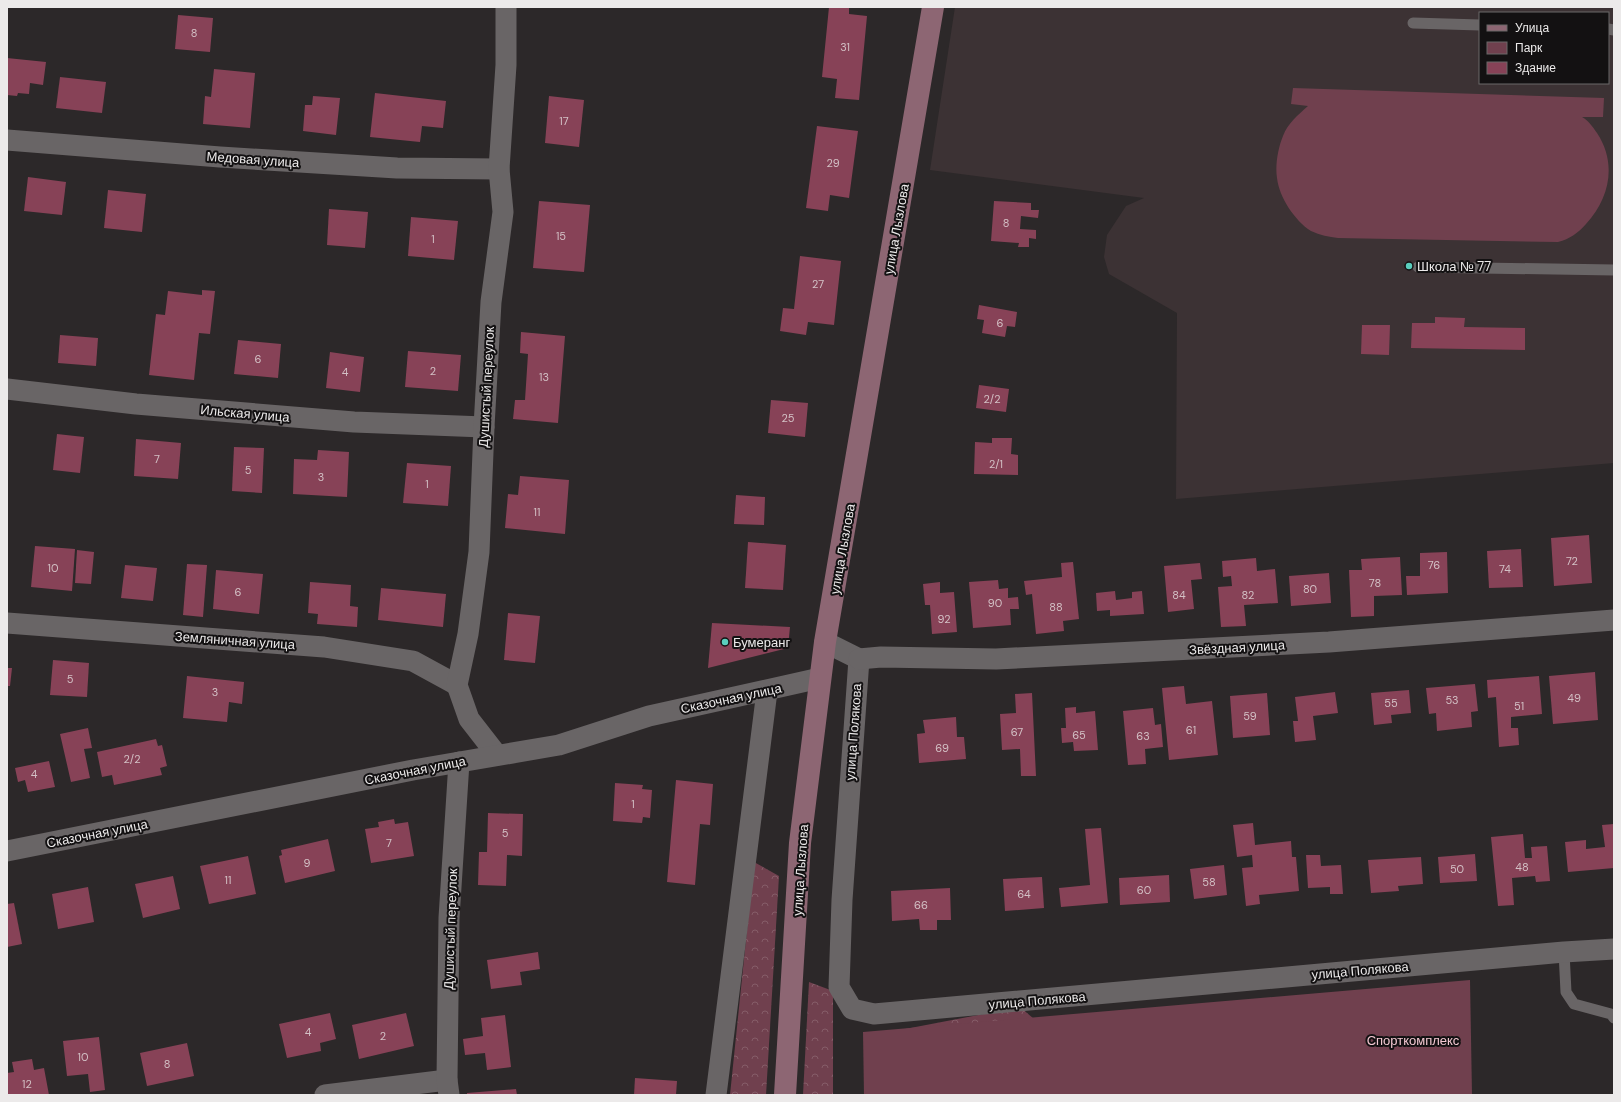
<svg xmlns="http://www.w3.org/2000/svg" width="1621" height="1102" font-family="'DM Sans',sans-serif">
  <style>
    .built { fill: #3c3234; fill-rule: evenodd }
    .forest { fill: url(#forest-crowns) }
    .park { fill: #70404e }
    .building { fill: #874257 }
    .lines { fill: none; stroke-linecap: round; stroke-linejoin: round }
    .lane { stroke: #696566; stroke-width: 11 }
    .street { stroke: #696566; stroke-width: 21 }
    .secondary { stroke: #8d6673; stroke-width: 22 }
    .poi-dot { fill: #5acebd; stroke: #131112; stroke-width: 1.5 }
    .labels { text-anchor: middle; stroke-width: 4; stroke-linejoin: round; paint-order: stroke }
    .number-label { font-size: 11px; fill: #d3c0c5 }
    .street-label { font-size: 13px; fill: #eceaea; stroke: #131112 }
    .poi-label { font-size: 13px; fill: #eceaea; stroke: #131112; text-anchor: start }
    .park-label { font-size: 13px; fill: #f2c7d1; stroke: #131112 }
  </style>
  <defs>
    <pattern id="forest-crowns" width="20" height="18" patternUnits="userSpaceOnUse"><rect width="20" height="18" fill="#70404e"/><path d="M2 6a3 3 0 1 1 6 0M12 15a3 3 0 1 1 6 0" fill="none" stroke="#855c68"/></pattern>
  </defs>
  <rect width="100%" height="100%" fill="#2c2829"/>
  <path class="built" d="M 955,7 L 1614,7 L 1614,463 L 1176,499 L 1177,313 L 1109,274 L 1104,257 L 1107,235 L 1126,206 L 1144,198 L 930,170 ZM 1480,13 L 1608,13 L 1608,83 L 1480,83 Z"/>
  <g class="forest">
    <path d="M 754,862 L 779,876 L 766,1095 L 730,1095 Z"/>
    <path d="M 809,982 L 833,991 L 833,1095 L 803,1095 Z"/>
    <path d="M 1020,1007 L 1041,1025 L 900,1030 Z"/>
  </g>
  <g class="park">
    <path d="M 1293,88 L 1604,98 L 1603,117 L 1582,117 C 1589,121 1592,126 1597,133 C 1617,163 1610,198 1586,224 C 1578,233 1570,239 1558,242 L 1338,238 C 1329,237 1320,235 1311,231 C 1295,221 1279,197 1277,178 C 1275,165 1278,148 1283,136 C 1288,123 1298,115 1308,106 L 1291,104 Z"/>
    <path d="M 1470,980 L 1472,1095 L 864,1095 L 863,1032 Z"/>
  </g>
  <g class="building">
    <path d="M 829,7 L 849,7 L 849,14 L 867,16 L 859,100 L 835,98 L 837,79 L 822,77 Z"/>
    <path d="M 178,15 L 213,18 L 210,52 L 175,49 Z"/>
    <path d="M 7,58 L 46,62 L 43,85 L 30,83 L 29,94 L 18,93 L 17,96 L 7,95 Z"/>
    <path d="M 214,69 L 255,73 L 250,128 L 203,124 L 205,96 L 211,97 Z"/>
    <path d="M 60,77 L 106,82 L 102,113 L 56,108 Z"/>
    <path d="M 375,93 L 446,101 L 443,128 L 422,126 L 420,142 L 370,137 Z"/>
    <path d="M 313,96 L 340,98 L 336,135 L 303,131 L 305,105 L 312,105 Z"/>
    <path d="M 549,96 L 584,100 L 579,147 L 545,143 Z"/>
    <path d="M 817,126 L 858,131 L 849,198 L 830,195 L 828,211 L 806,208 Z"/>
    <path d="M 28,177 L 66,182 L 62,215 L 24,211 Z"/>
    <path d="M 108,190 L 146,194 L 142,232 L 104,228 Z"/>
    <path d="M 539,201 L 590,205 L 584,272 L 533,268 Z"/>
    <path d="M 994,201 L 1031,203 L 1031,210 L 1039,210 L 1038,218 L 1021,216 L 1020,229 L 1036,230 L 1036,239 L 1029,238 L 1029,247 L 1018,247 L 1019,243 L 991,241 Z"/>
    <path d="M 329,209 L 368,212 L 365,248 L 327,245 Z"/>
    <path d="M 411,217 L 458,221 L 454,260 L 408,256 Z"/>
    <path d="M 800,256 L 841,261 L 834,325 L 808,322 L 806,335 L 780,331 L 783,308 L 794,309 Z"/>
    <path d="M 202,290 L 215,291 L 210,334 L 199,333 L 194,380 L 149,375 L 156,314 L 165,315 L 168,291 L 202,295 Z"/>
    <path d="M 979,305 L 1017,312 L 1015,327 L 1007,326 L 1005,337 L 982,333 L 984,320 L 977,319 Z"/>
    <path d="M 1435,317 L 1465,318 L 1464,327 L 1525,328 L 1525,350 L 1411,348 L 1412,323 L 1435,323 Z"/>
    <path d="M 1362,325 L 1390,325 L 1389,355 L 1361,354 Z"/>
    <path d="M 521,332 L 565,336 L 558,423 L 513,419 L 515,400 L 525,400 L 528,354 L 520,353 Z"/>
    <path d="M 60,335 L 98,338 L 96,366 L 58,363 Z"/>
    <path d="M 238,340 L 281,344 L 278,378 L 234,374 Z"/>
    <path d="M 408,351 L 461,355 L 458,391 L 405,387 Z"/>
    <path d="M 330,352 L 364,357 L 360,392 L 326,388 Z"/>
    <path d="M 979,385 L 1009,389 L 1006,412 L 976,408 Z"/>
    <path d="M 771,400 L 808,403 L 805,437 L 768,433 Z"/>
    <path d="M 57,434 L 84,437 L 80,473 L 53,470 Z"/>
    <path d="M 992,438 L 1012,438 L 1011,454 L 1018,455 L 1018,475 L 974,474 L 975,442 L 992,443 Z"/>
    <path d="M 136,439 L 181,443 L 178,479 L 134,476 Z"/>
    <path d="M 234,447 L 264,448 L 262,493 L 232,491 Z"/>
    <path d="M 318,450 L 349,452 L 347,497 L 293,494 L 294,459 L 317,460 Z"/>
    <path d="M 407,463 L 451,466 L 448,506 L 403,503 Z"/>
    <path d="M 520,476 L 569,480 L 565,534 L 505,528 L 508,494 L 518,495 Z"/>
    <path d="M 736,495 L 765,497 L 764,525 L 734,524 Z"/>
    <path d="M 1589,535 L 1592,583 L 1554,586 L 1551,538 Z"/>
    <path d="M 748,542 L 786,545 L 783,590 L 745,588 Z"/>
    <path d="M 35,546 L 75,549 L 72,591 L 31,587 Z"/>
    <path d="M 1521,549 L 1523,587 L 1489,588 L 1487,551 Z"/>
    <path d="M 77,550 L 94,552 L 91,584 L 75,583 Z"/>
    <path d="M 1447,552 L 1448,593 L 1407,595 L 1406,576 L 1420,576 L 1420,553 Z"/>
    <path d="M 1400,557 L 1402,595 L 1374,596 L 1374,616 L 1351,617 L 1349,570 L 1362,570 L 1361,559 Z"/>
    <path d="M 1256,558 L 1257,571 L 1275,569 L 1278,603 L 1244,605 L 1246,626 L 1221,627 L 1218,587 L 1232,586 L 1231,576 L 1223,577 L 1222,561 Z"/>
    <path d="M 1073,562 L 1079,619 L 1063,621 L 1064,631 L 1036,634 L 1032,594 L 1026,595 L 1024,581 L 1062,577 L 1061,563 Z"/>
    <path d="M 1200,563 L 1202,579 L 1191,580 L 1194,609 L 1168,612 L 1164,566 Z"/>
    <path d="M 187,564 L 207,565 L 203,617 L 183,615 Z"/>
    <path d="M 125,565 L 157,568 L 153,601 L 121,598 Z"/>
    <path d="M 216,570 L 263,574 L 259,614 L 213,609 Z"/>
    <path d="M 1329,573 L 1331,603 L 1291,606 L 1289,576 Z"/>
    <path d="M 998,580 L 999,589 L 1008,588 L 1008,598 L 1018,597 L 1019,609 L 1010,609 L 1011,625 L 973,628 L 969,582 Z"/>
    <path d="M 310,582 L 351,585 L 350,606 L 358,607 L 357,627 L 317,624 L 318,614 L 308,613 Z"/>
    <path d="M 940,582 L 940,593 L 954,592 L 957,632 L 932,634 L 930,605 L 925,605 L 923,584 Z"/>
    <path d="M 381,588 L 446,594 L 443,627 L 378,620 Z"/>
    <path d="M 1115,591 L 1116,600 L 1132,598 L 1132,592 L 1142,591 L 1144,614 L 1110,616 L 1110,610 L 1097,611 L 1096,593 Z"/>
    <path d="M 508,613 L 540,616 L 535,663 L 504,660 Z"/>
    <path d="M 712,623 L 790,627 L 788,648 L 708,668 Z"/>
    <path d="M 53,660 L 89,663 L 87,697 L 50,695 Z"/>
    <path d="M 7,668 L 12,668 L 10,686 L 7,686 Z"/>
    <path d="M 1595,672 L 1598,720 L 1553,724 L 1549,676 Z"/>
    <path d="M 187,676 L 244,682 L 242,704 L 229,702 L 227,722 L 183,718 Z"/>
    <path d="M 1539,676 L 1542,714 L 1511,717 L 1511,728 L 1518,728 L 1519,745 L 1499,747 L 1496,697 L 1488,698 L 1487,680 Z"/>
    <path d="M 1475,684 L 1478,711 L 1471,712 L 1472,727 L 1437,731 L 1436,713 L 1429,714 L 1426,688 Z"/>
    <path d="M 1184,686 L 1186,704 L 1212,701 L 1218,755 L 1169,760 L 1162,688 Z"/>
    <path d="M 1409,690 L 1411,713 L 1391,715 L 1392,723 L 1374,725 L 1371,693 Z"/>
    <path d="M 1335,692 L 1338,713 L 1313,716 L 1316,740 L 1295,742 L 1293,721 L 1298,721 L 1295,697 Z"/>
    <path d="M 1032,693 L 1036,776 L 1021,776 L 1020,749 L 1002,750 L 1000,714 L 1016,713 L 1015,694 Z"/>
    <path d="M 1267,693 L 1270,735 L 1233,738 L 1230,696 Z"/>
    <path d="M 1076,707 L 1076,713 L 1095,711 L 1098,750 L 1074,751 L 1073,742 L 1062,743 L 1061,728 L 1066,728 L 1065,708 Z"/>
    <path d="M 1153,708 L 1155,725 L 1161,724 L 1163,747 L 1145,749 L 1146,764 L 1128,765 L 1123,711 Z"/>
    <path d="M 956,717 L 957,737 L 964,737 L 966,759 L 919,763 L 917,734 L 925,733 L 923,720 Z"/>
    <path d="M 88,728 L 92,748 L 84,749 L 90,778 L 71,782 L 60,734 Z"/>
    <path d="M 156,739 L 158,746 L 162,745 L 167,766 L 160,768 L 162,775 L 114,785 L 112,775 L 102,777 L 97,752 Z"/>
    <path d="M 49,761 L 55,787 L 28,792 L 25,780 L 18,782 L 15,768 Z"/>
    <path d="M 676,780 L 713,784 L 710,825 L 700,824 L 695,885 L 667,882 Z"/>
    <path d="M 615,783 L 643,785 L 642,789 L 652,790 L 650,818 L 643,817 L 642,823 L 613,821 Z"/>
    <path d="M 488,813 L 523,814 L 522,856 L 507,855 L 506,886 L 478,885 L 479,852 L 487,852 Z"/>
    <path d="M 394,819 L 395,824 L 408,822 L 414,856 L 371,863 L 365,829 L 379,827 L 378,822 Z"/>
    <path d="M 1253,823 L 1255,845 L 1291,841 L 1292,857 L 1296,857 L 1299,891 L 1259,895 L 1260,904 L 1246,906 L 1242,868 L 1253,867 L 1252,855 L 1237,857 L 1233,825 Z"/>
    <path d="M 1614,824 L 1614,868 L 1568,872 L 1565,842 L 1586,840 L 1586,849 L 1605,847 L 1602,825 Z"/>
    <path d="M 1101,828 L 1108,903 L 1061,907 L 1059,888 L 1090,885 L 1085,829 Z"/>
    <path d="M 1523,834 L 1525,858 L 1532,858 L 1531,847 L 1547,846 L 1550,881 L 1536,882 L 1535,876 L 1512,878 L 1514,905 L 1498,906 L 1491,837 Z"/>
    <path d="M 328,839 L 335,871 L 285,883 L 279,856 L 282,855 L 281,850 Z"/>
    <path d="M 1475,854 L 1477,881 L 1440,883 L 1438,857 Z"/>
    <path d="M 1306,855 L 1320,855 L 1321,866 L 1341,865 L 1343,894 L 1330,894 L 1330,887 L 1308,888 Z"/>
    <path d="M 248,856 L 256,894 L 209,904 L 200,866 Z"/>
    <path d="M 1421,857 L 1423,884 L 1398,886 L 1399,891 L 1371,893 L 1368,860 Z"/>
    <path d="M 1224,865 L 1227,895 L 1194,899 L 1190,869 Z"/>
    <path d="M 1169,875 L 1170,902 L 1120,905 L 1119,878 Z"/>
    <path d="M 173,876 L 180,909 L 143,918 L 135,884 Z"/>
    <path d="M 1042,877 L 1044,908 L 1005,911 L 1003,879 Z"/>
    <path d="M 88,887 L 94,922 L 58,929 L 52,894 Z"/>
    <path d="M 950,888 L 951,920 L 937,920 L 937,930 L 920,930 L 919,919 L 892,921 L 891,891 Z"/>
    <path d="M 14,903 L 22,944 L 7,947 L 7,904 Z"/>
    <path d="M 538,952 L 540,969 L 520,972 L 522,985 L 491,989 L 487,960 Z"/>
    <path d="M 330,1013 L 336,1039 L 320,1043 L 321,1051 L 287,1058 L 279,1024 Z"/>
    <path d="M 406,1013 L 414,1046 L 359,1059 L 352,1025 Z"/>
    <path d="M 505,1015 L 511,1067 L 487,1070 L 485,1053 L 465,1055 L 463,1039 L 483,1036 L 481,1018 Z"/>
    <path d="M 99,1037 L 105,1090 L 90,1092 L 88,1074 L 67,1076 L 63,1041 Z"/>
    <path d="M 187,1043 L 194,1076 L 147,1086 L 140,1053 Z"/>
    <path d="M 32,1059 L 34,1070 L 44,1068 L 49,1095 L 7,1095 L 7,1073 L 14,1072 L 12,1062 Z"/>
    <path d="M 635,1078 L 677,1081 L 676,1095 L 634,1095 Z"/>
    <path d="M 516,1089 L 517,1095 L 467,1095 L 467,1093 Z"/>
  </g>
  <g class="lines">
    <g class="lane">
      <path d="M 1413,23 L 1480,25"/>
      <path d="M 1608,29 L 1614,30"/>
      <path d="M 1418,267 L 1614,270"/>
      <path d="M 1564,952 L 1566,992 L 1574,1004 L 1611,1014 L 1614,1018"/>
    </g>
    <g class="street">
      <path d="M 7,140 L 220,157 L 397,168 L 499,169"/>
      <path d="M 7,389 L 136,404 L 354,422 L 484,427"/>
      <path d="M 7,623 L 324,647 L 413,661 L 457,685"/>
      <path d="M 825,642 L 859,659 L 842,900 L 839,987 L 852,1009 L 874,1014 L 1564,952 L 1614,949"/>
      <path d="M 859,659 L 881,657 L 996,659 L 1329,642 L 1614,620"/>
      <path d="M 497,755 L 469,719 L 457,685 L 468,634 L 479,552 L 484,427 L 491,302 L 503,212 L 499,169 L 506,65 L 506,7"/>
      <path d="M 7,851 L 413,770 L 559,745 L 649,716 L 820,678"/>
      <path d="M 325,1095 L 447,1080"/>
      <path d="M 449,1095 L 447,1080 L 449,918 L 459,762"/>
      <path d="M 716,1095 L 767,691"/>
    </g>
    <path class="secondary" d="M 785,1095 L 800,843 L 825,642 L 933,7"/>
  </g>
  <g class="poi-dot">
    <circle cx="1409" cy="266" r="4"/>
    <circle cx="725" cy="642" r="4"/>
  </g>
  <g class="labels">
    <g class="number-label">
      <text x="194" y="37">8</text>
      <text x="845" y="51">31</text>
      <text x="564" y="125">17</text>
      <text x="833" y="167">29</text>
      <text x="1006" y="227">8</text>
      <text x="561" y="240">15</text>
      <text x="433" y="243">1</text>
      <text x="818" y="288">27</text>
      <text x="1000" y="327">6</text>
      <text x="258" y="363">6</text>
      <text x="433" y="375">2</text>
      <text x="345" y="376">4</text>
      <text x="544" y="381">13</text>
      <text x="992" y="403">2/2</text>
      <text x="788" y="422">25</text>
      <text x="157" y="463">7</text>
      <text x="996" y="468">2/1</text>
      <text x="248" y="474">5</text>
      <text x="321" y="481">3</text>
      <text x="427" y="488">1</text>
      <text x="537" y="516">11</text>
      <text x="1572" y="565">72</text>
      <text x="1434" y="569">76</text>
      <text x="53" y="572">10</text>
      <text x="1505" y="573">74</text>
      <text x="1375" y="587">78</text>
      <text x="1310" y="593">80</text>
      <text x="238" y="596">6</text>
      <text x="1179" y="599">84</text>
      <text x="1248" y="599">82</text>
      <text x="995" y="607">90</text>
      <text x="1056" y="611">88</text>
      <text x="944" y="623">92</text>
      <text x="70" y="683">5</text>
      <text x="215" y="696">3</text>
      <text x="1574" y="702">49</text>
      <text x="1452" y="704">53</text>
      <text x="1391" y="707">55</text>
      <text x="1519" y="710">51</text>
      <text x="1250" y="720">59</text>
      <text x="1191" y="734">61</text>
      <text x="1017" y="736">67</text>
      <text x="1079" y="739">65</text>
      <text x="1143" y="740">63</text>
      <text x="942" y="752">69</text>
      <text x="132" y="763">2/2</text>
      <text x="34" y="778">4</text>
      <text x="633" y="808">1</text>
      <text x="505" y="837">5</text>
      <text x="389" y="847">7</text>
      <text x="307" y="867">9</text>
      <text x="1522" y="871">48</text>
      <text x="1457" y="873">50</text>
      <text x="228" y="884">11</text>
      <text x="1209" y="886">58</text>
      <text x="1144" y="894">60</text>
      <text x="1024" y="898">64</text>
      <text x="921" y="909">66</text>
      <text x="308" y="1036">4</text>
      <text x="383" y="1040">2</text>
      <text x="83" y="1061">10</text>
      <text x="167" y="1068">8</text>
      <text x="27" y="1088">12</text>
    </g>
    <g class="street-label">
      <text transform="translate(253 159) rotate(4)" y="5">Медовая улица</text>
      <text transform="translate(896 229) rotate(-80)" y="5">улица Лызлова</text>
      <text transform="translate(486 387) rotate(-87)" y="5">Душистый переулок</text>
      <text transform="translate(245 413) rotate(5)" y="5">Ильская улица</text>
      <text transform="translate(842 549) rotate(-80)" y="5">улица Лызлова</text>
      <text transform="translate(235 640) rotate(4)" y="5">Земляничная улица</text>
      <text transform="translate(1237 647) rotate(-3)" y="5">Звёздная улица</text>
      <text transform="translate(731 698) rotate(-12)" y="5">Сказочная улица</text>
      <text transform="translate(853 732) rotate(-86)" y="5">улица Полякова</text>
      <text transform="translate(415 770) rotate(-11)" y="5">Сказочная улица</text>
      <text transform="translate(97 833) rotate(-11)" y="5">Сказочная улица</text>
      <text transform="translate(800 870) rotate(-86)" y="5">улица Лызлова</text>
      <text transform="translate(450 929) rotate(-88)" y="5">Душистый переулок</text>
      <text transform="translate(1360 970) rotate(-5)" y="5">улица Полякова</text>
      <text transform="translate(1037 1000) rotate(-5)" y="5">улица Полякова</text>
    </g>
    <g class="poi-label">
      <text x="1417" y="271">Школа № 77</text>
      <text x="733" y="647">Бумеранг</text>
    </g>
    <g class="park-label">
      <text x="1413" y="1045">Спорткомплекс</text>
    </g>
  </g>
  <rect width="1621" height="1102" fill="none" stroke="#eceaea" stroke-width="16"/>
  <rect x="1479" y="12" width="130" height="72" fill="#131112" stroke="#6a6868"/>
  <rect x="1487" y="25" width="20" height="6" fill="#8d6673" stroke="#6a6868"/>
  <text x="1515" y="32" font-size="12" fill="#eceaea">Улица</text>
  <rect x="1487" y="42" width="20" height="12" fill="#70404e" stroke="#6a6868"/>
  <text x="1515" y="52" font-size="12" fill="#eceaea">Парк</text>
  <rect x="1487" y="62" width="20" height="12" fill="#874257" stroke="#6a6868"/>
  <text x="1515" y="72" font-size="12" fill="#eceaea">Здание</text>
</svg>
